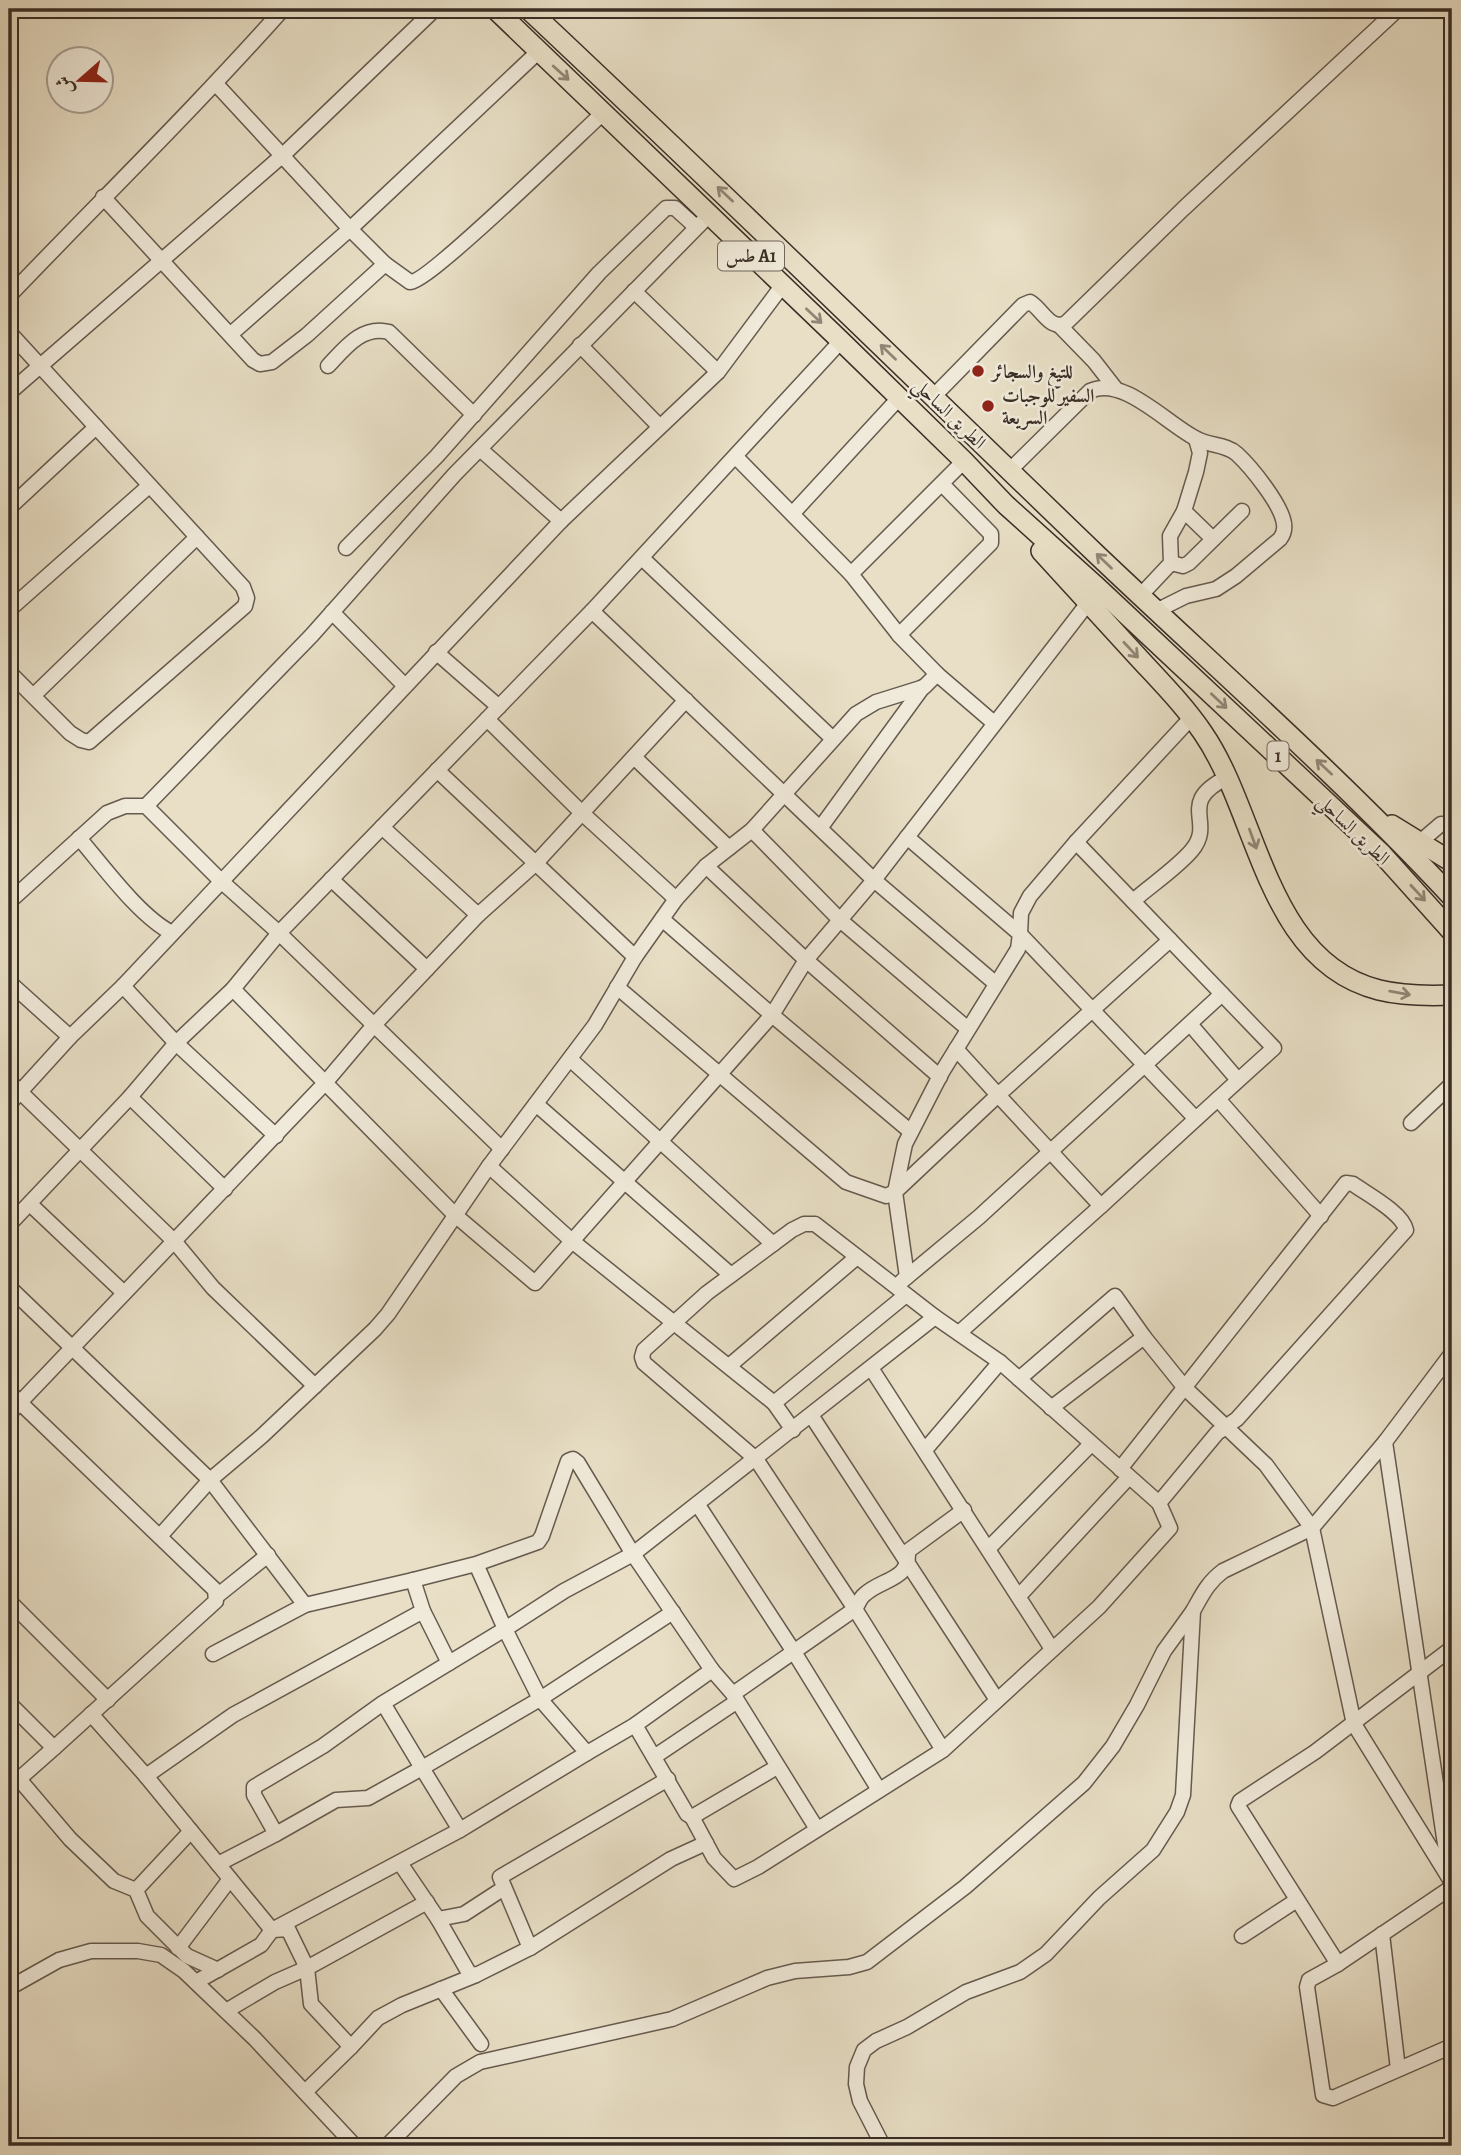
<svg xmlns="http://www.w3.org/2000/svg" width="1461" height="2155" font-family="Alegreya,Amiri,serif">
  <style>
    .lines { fill: none; stroke-linecap: round; stroke-linejoin: round }
    .minor-casing { stroke: #665a4e; stroke-width: 17 }
    .highway-casing { stroke: #3a2e26; stroke-width: 22 }
    .minor { stroke: #f0eada; stroke-width: 14 }
    .highway { stroke: #e8dfc6; stroke-width: 19 }
    .oneway { stroke: #918676 }
    .poi-dot { fill: #8f2418; stroke: #f0eada; stroke-width: 2.5 }
    .labels { text-anchor: middle; stroke-width: 5; stroke-linejoin: round; paint-order: stroke }
    .shield { fill: #f0eada; stroke: #71665c; stroke-width: 2 }
    .shield-label { font-size: 18px; font-weight: bold; fill: #3a2e26 }
    .poi-label { font-size: 19px; font-weight: bold; fill: #3a2e26; stroke: #f0eada; text-anchor: start }
    .street-label { font-size: 19px; fill: #3a2e26; stroke: #f0eada }
  </style>
  <rect width="100%" height="100%" fill="#e8dfc6"/>
  <filter id="stains"><feTurbulence type="fractalNoise" baseFrequency=".00286" numOctaves="4"/><feColorMatrix values="0 0 0 0 .2 0 0 0 0 .09 0 0 0 0 .02 0 0 0 .5 -.17"/></filter>
  <radialGradient id="worn" r=".72"><stop offset=".6" stop-color="#630" stop-opacity="0"/><stop offset="1" stop-color="#630" stop-opacity=".3"/></radialGradient>
  <g class="lines">
    <defs>
      <g id="minor">
        <path d="M 216,84 L 350,229 L 385,264 L 410,282 C 429,282 579,135 604,112"/>
        <path d="M 103,197 L 253,360 L 260,364 L 272,362 L 307,335 L 385,264"/>
        <path d="M 634,291 L 718,372"/>
        <path d="M 9,296 C 100,201 195,108 283,9"/>
        <path d="M 1060,326 L 1094,361 L 1115,388"/>
        <path d="M 9,332 L 243,587 L 247,598 L 245,606 L 89,742 L 81,740 L 70,733 L 9,672"/>
        <path d="M 231,334 L 350,229 L 538,52"/>
        <path d="M 580,345 L 659,426"/>
        <path d="M 328,366 C 345,348 362,325 389,332 L 474,415"/>
        <path d="M 9,393 L 283,155 L 435,9"/>
        <path d="M 933,397 L 1023,305 L 1030,302 C 1043,310 1050,331 1066,323 L 1183,209 L 1398,9"/>
        <path d="M 480,449 L 561,521"/>
        <path d="M 1010,470 L 1090,391 C 1123,375 1168,425 1197,439 C 1210,446 1226,444 1237,454 C 1251,467 1282,505 1284,524 C 1285,530 1283,535 1280,539 L 1236,576 L 1216,589 L 1186,596 L 1156,611"/>
        <path d="M 9,508 L 96,427"/>
        <path d="M 1184,511 L 1213,539"/>
        <path d="M 793,513 L 899,398"/>
        <path d="M 346,548 L 437,456 L 599,273 L 666,208 L 675,208 L 696,227"/>
        <path d="M 642,558 L 833,739"/>
        <path d="M 1171,563 L 1183,566 L 1189,563 L 1242,511"/>
        <path d="M 851,574 L 964,461"/>
        <path d="M 1140,596 L 1171,563 L 1170,536 L 1184,511 L 1196,472 L 1200,453 L 1196,439"/>
        <path d="M 9,610 L 149,486"/>
        <path d="M 592,611 L 874,880 L 995,983"/>
        <path d="M 332,612 L 405,686"/>
        <path d="M 899,635 L 991,543 L 991,534 L 942,484"/>
        <path d="M 436,652 L 499,707"/>
        <path d="M 937,674 L 994,723"/>
        <path d="M 34,695 L 197,537"/>
        <path d="M 487,719 L 582,813 L 676,899"/>
        <path d="M 634,757 L 729,848"/>
        <path d="M 437,770 L 635,957"/>
        <path d="M 146,806 L 312,635 L 454,475 L 709,215"/>
        <path d="M 382,827 L 478,915"/>
        <path d="M 821,827 L 923,687"/>
        <path d="M 752,830 L 840,920 L 968,1029"/>
        <path d="M 79,838 C 104,867 139,916 172,933"/>
        <path d="M 1076,842 L 1191,718"/>
        <path d="M 1420,842 L 1441,824 L 1448,825 L 1452,832"/>
        <path d="M 706,866 L 806,960 L 940,1077"/>
        <path d="M 331,879 L 427,969"/>
        <path d="M 1133,901 C 1151,885 1177,868 1192,850 C 1216,821 1175,803 1228,777"/>
        <path d="M 9,902 L 107,813 L 125,806 L 146,806 L 221,881 L 279,933 L 502,1149"/>
        <path d="M 662,919 L 772,1015 L 911,1132"/>
        <path d="M 9,982 L 70,1037"/>
        <path d="M 123,986 L 176,1043 L 276,1136"/>
        <path d="M 617,987 L 846,1182 L 886,1196 L 895,1192 L 998,1095 L 1101,1206 L 959,1333"/>
        <path d="M 233,989 L 455,1215 L 535,1283 L 772,1015 L 806,960 L 874,880 L 1088,603"/>
        <path d="M 1190,1024 L 1238,1080"/>
        <path d="M 956,1049 L 998,1095 L 1170,940"/>
        <path d="M 570,1059 L 773,1244"/>
        <path d="M 9,1081 L 174,1241 L 213,1288 L 315,1386"/>
        <path d="M 130,1097 L 225,1189"/>
        <path d="M 1218,1099 L 1321,1216"/>
        <path d="M 9,1104 L 70,1037 L 123,986 L 561,521 L 718,372 L 782,286"/>
        <path d="M 536,1104 L 731,1275"/>
        <path d="M 1411,1123 L 1452,1084"/>
        <path d="M 489,1166 L 572,1241 L 774,1403 L 793,1430"/>
        <path d="M 30,1204 L 124,1293"/>
        <path d="M 1101,1206 C 1159,1153 1216,1100 1274,1048 L 1076,842 L 1030,896 L 1021,913 L 1020,934 L 1196,1119"/>
        <path d="M 9,1225 L 130,1097 L 176,1043 L 233,989 L 279,933 L 592,611 L 841,341"/>
        <path d="M 907,1277 L 895,1192 L 905,1144 L 942,1072 L 1018,949 L 1020,934 L 907,837"/>
        <path d="M 902,1281 L 979,1217 L 1222,994"/>
        <path d="M 9,1287 L 210,1480 L 305,1605"/>
        <path d="M 729,1366 L 857,1257"/>
        <path d="M 871,1368 L 1052,1649"/>
        <path d="M 1019,1379 L 1115,1296 L 1144,1337"/>
        <path d="M 9,1392 L 215,1590 L 216,1601 L 54,1748 L 19,1779 L 9,1782"/>
        <path d="M 774,1403 L 906,1295"/>
        <path d="M 1051,1408 L 1144,1337 L 1185,1388 L 1266,1465 L 1312,1528 L 1354,1724 L 1451,1881"/>
        <path d="M 9,1414 L 325,1083 L 374,1025 L 478,915 L 535,864 L 686,700"/>
        <path d="M 811,1415 L 997,1700"/>
        <path d="M 1385,1442 L 1452,1891"/>
        <path d="M 925,1450 L 1000,1362"/>
        <path d="M 1120,1469 L 1346,1183 L 1353,1184 C 1367,1194 1403,1213 1406,1230 L 1237,1419 L 1217,1433 L 1159,1503"/>
        <path d="M 698,1505 L 794,1652 L 879,1790"/>
        <path d="M 161,1535 L 210,1480 L 262,1436 L 375,1329 L 388,1314 L 489,1166 L 595,1025 L 635,957 L 676,899 L 706,866 L 752,830 L 856,714 L 876,702 L 924,687 L 937,674 L 899,635 L 851,574 L 736,457"/>
        <path d="M 988,1549 L 1091,1444"/>
        <path d="M 413,1580 L 476,1564 L 538,1542 L 542,1536 L 568,1461 L 573,1459 L 578,1463 L 633,1554 L 564,1591 L 505,1629 L 476,1564"/>
        <path d="M 217,1596 L 268,1555"/>
        <path d="M 1019,1596 L 1129,1477"/>
        <path d="M 9,1601 L 108,1700"/>
        <path d="M 423,1611 L 449,1663 L 505,1629 L 540,1699 L 422,1768 L 460,1830 L 587,1753 L 540,1699 L 673,1612"/>
        <path d="M 733,1694 L 855,1609 C 858,1605 860,1598 864,1595 C 882,1578 910,1581 908,1551 L 964,1510"/>
        <path d="M 9,1703 L 54,1748"/>
        <path d="M 383,1703 L 422,1768 L 368,1798 L 336,1800 L 276,1834 L 254,1795 L 254,1787 L 323,1746 L 383,1703 L 449,1663"/>
        <path d="M 91,1714 L 146,1776 L 272,1930"/>
        <path d="M 635,1725 L 687,1814 L 692,1817 L 777,1767"/>
        <path d="M 587,1753 L 635,1725 L 712,1670"/>
        <path d="M 654,1757 L 736,1702"/>
        <path d="M 146,1776 L 233,1715 L 423,1611 L 413,1580 L 305,1605 L 213,1654"/>
        <path d="M 19,1779 L 70,1839 L 114,1881 L 136,1890 L 147,1916 L 187,1956 L 218,1970"/>
        <path d="M 668,1779 L 500,1877 L 530,1948 L 671,1859 L 706,1843"/>
        <path d="M 692,1817 L 714,1858 L 734,1879 L 758,1867 L 943,1750 L 1099,1607 L 1170,1528 L 1159,1503 L 1000,1362 L 935,1317 L 815,1224 L 804,1224 L 792,1230 L 707,1293 L 644,1350 L 642,1357 L 644,1363 L 756,1459 L 855,1609 L 943,1750"/>
        <path d="M 817,1829 L 733,1694 L 712,1670 L 633,1554 L 935,1317"/>
        <path d="M 400,1863 L 438,1919"/>
        <path d="M 218,1864 L 276,1834"/>
        <path d="M 1452,1887 L 1338,1964 L 1309,1980 L 1307,1987 L 1323,2095 L 1333,2098 L 1452,2046"/>
        <path d="M 504,1888 L 464,1914 L 438,1919 L 469,1973 L 476,1975 L 530,1948"/>
        <path d="M 136,1890 L 191,1831"/>
        <path d="M 427,1902 L 307,1968 L 311,2004 L 351,2047 L 378,2018 L 402,2005 L 476,1975"/>
        <path d="M 1382,1934 L 1398,2069"/>
        <path d="M 1242,1936 L 1297,1900"/>
        <path d="M 178,1948 L 230,1879"/>
        <path d="M 1338,1964 L 1238,1806 L 1240,1801 L 1315,1752 L 1452,1648"/>
        <path d="M 196,1982 L 261,1945 L 272,1930 L 460,1830"/>
        <path d="M 9,1988 L 59,1960 L 91,1951 L 138,1951 L 161,1955 L 184,1971 L 255,2039 L 355,2146"/>
        <path d="M 441,1989 L 481,2044"/>
        <path d="M 226,2011 L 275,1982 L 307,1968 L 288,1929 L 273,1930"/>
        <path d="M 305,2092 L 351,2047"/>
        <path d="M 387,2146 L 456,2076 L 480,2062 L 672,2019 L 767,1978 L 795,1971 L 849,1967 L 867,1962 L 965,1887 L 1084,1783 L 1113,1746 L 1137,1705 L 1164,1651 L 1193,1611"/>
        <path d="M 883,2146 L 860,2101 L 856,2084 L 857,2067 L 864,2050 L 876,2041 L 907,2027 L 966,1992 L 1020,1972 L 1046,1954 L 1099,1898 L 1153,1850 L 1177,1812 L 1183,1795 L 1193,1611 C 1202,1595 1208,1582 1223,1571 L 1312,1528 L 1385,1442 L 1452,1353"/>
      </g>
      <g id="highway">
        <path d="M 495,9 L 841,341 L 964,461 L 1006,505 L 1097,587 L 1382,854 L 1452,932"/>
        <path d="M 528,9 C 719,188 906,371 1095,553 C 1215,667 1339,776 1452,897"/>
        <path d="M 1041,551 C 1073,586 1105,621 1137,656 C 1160,681 1184,705 1203,733 C 1259,814 1266,962 1379,990 C 1403,996 1427,996 1452,995"/>
        <path d="M 1392,825 L 1452,862"/>
      </g>
    </defs>
    <use href="#minor" class="minor-casing"/>
    <use href="#highway" class="highway-casing"/>
    <use href="#minor" class="minor"/>
    <use href="#highway" class="highway"/>
  </g>
  <defs><path id="oneway-shaft" d="M-6 0H5M1.5-3L5.5 0L1.5 3" fill="none" stroke-width="1.6" stroke-linecap="round" stroke-linejoin="round" transform="scale(1.75)"/></defs>
  <g class="oneway">
    <use href="#oneway-shaft" transform="translate(561 73) rotate(42)"/>
    <use href="#oneway-shaft" transform="translate(725 194) rotate(-137)"/>
    <use href="#oneway-shaft" transform="translate(814 316) rotate(43)"/>
    <use href="#oneway-shaft" transform="translate(888 352) rotate(-136)"/>
    <use href="#oneway-shaft" transform="translate(1104 561) rotate(-136)"/>
    <use href="#oneway-shaft" transform="translate(1131 650) rotate(47)"/>
    <use href="#oneway-shaft" transform="translate(1219 701) rotate(43)"/>
    <use href="#oneway-shaft" transform="translate(1324 767) rotate(-137)"/>
    <use href="#oneway-shaft" transform="translate(1253 839) rotate(70)"/>
    <use href="#oneway-shaft" transform="translate(1418 893) rotate(47)"/>
    <use href="#oneway-shaft" transform="translate(1400 993) rotate(10)"/>
  </g>
  <g class="poi-dot">
    <circle cx="978" cy="371" r="7"/>
    <circle cx="988" cy="406" r="7"/>
  </g>
  <g class="labels">
    <g class="shield">
      <rect x="718" y="241.5" width="66" height="29" rx="5"/>
      <rect x="1267.5" y="741.5" width="21" height="29" rx="5"/>
    </g>
    <g class="shield-label">
      <text x="751" y="262">طس A1</text>
      <text x="1278" y="762">1</text>
    </g>
    <g class="poi-label">
      <text x="992" y="378">للتيغ والسجائر</text>
      <text x="1002" y="402">السفير للوجبات<tspan x="1002" dy="22">السريعة</tspan></text>
    </g>
    <g class="street-label">
      <text transform="translate(950 413) rotate(44)" y="7">الطريق الساحلي</text>
      <text transform="translate(1354 829) rotate(44)" y="7">الطريق الساحلي</text>
    </g>
  </g>
  <rect width="1461" height="2155" fill="none" stroke="#e8dfc6" stroke-width="35"/>
  <rect x="10" y="10" width="1440" height="2134" fill="none" stroke="#3a2e26" stroke-width="3.5"/>
  <rect x="18" y="18" width="1426" height="2120" fill="none" stroke="#3a2e26" stroke-width="2"/>
  <g transform="translate(80 80) rotate(250)"><circle r="33" fill="#f0eada" stroke="#a79f92" stroke-width="2"/>
  <path d="M0-5L12 26L0 18L-12 26Z" fill="#8f2418"/>
  <text y="-10" font-size="19" font-weight="bold" text-anchor="middle" fill="#3a2e26">ش</text>
  </g>
  <rect width="100%" height="100%" filter="url(#stains)"/>
  <rect width="100%" height="100%" fill="url(#worn)"/>
</svg>
